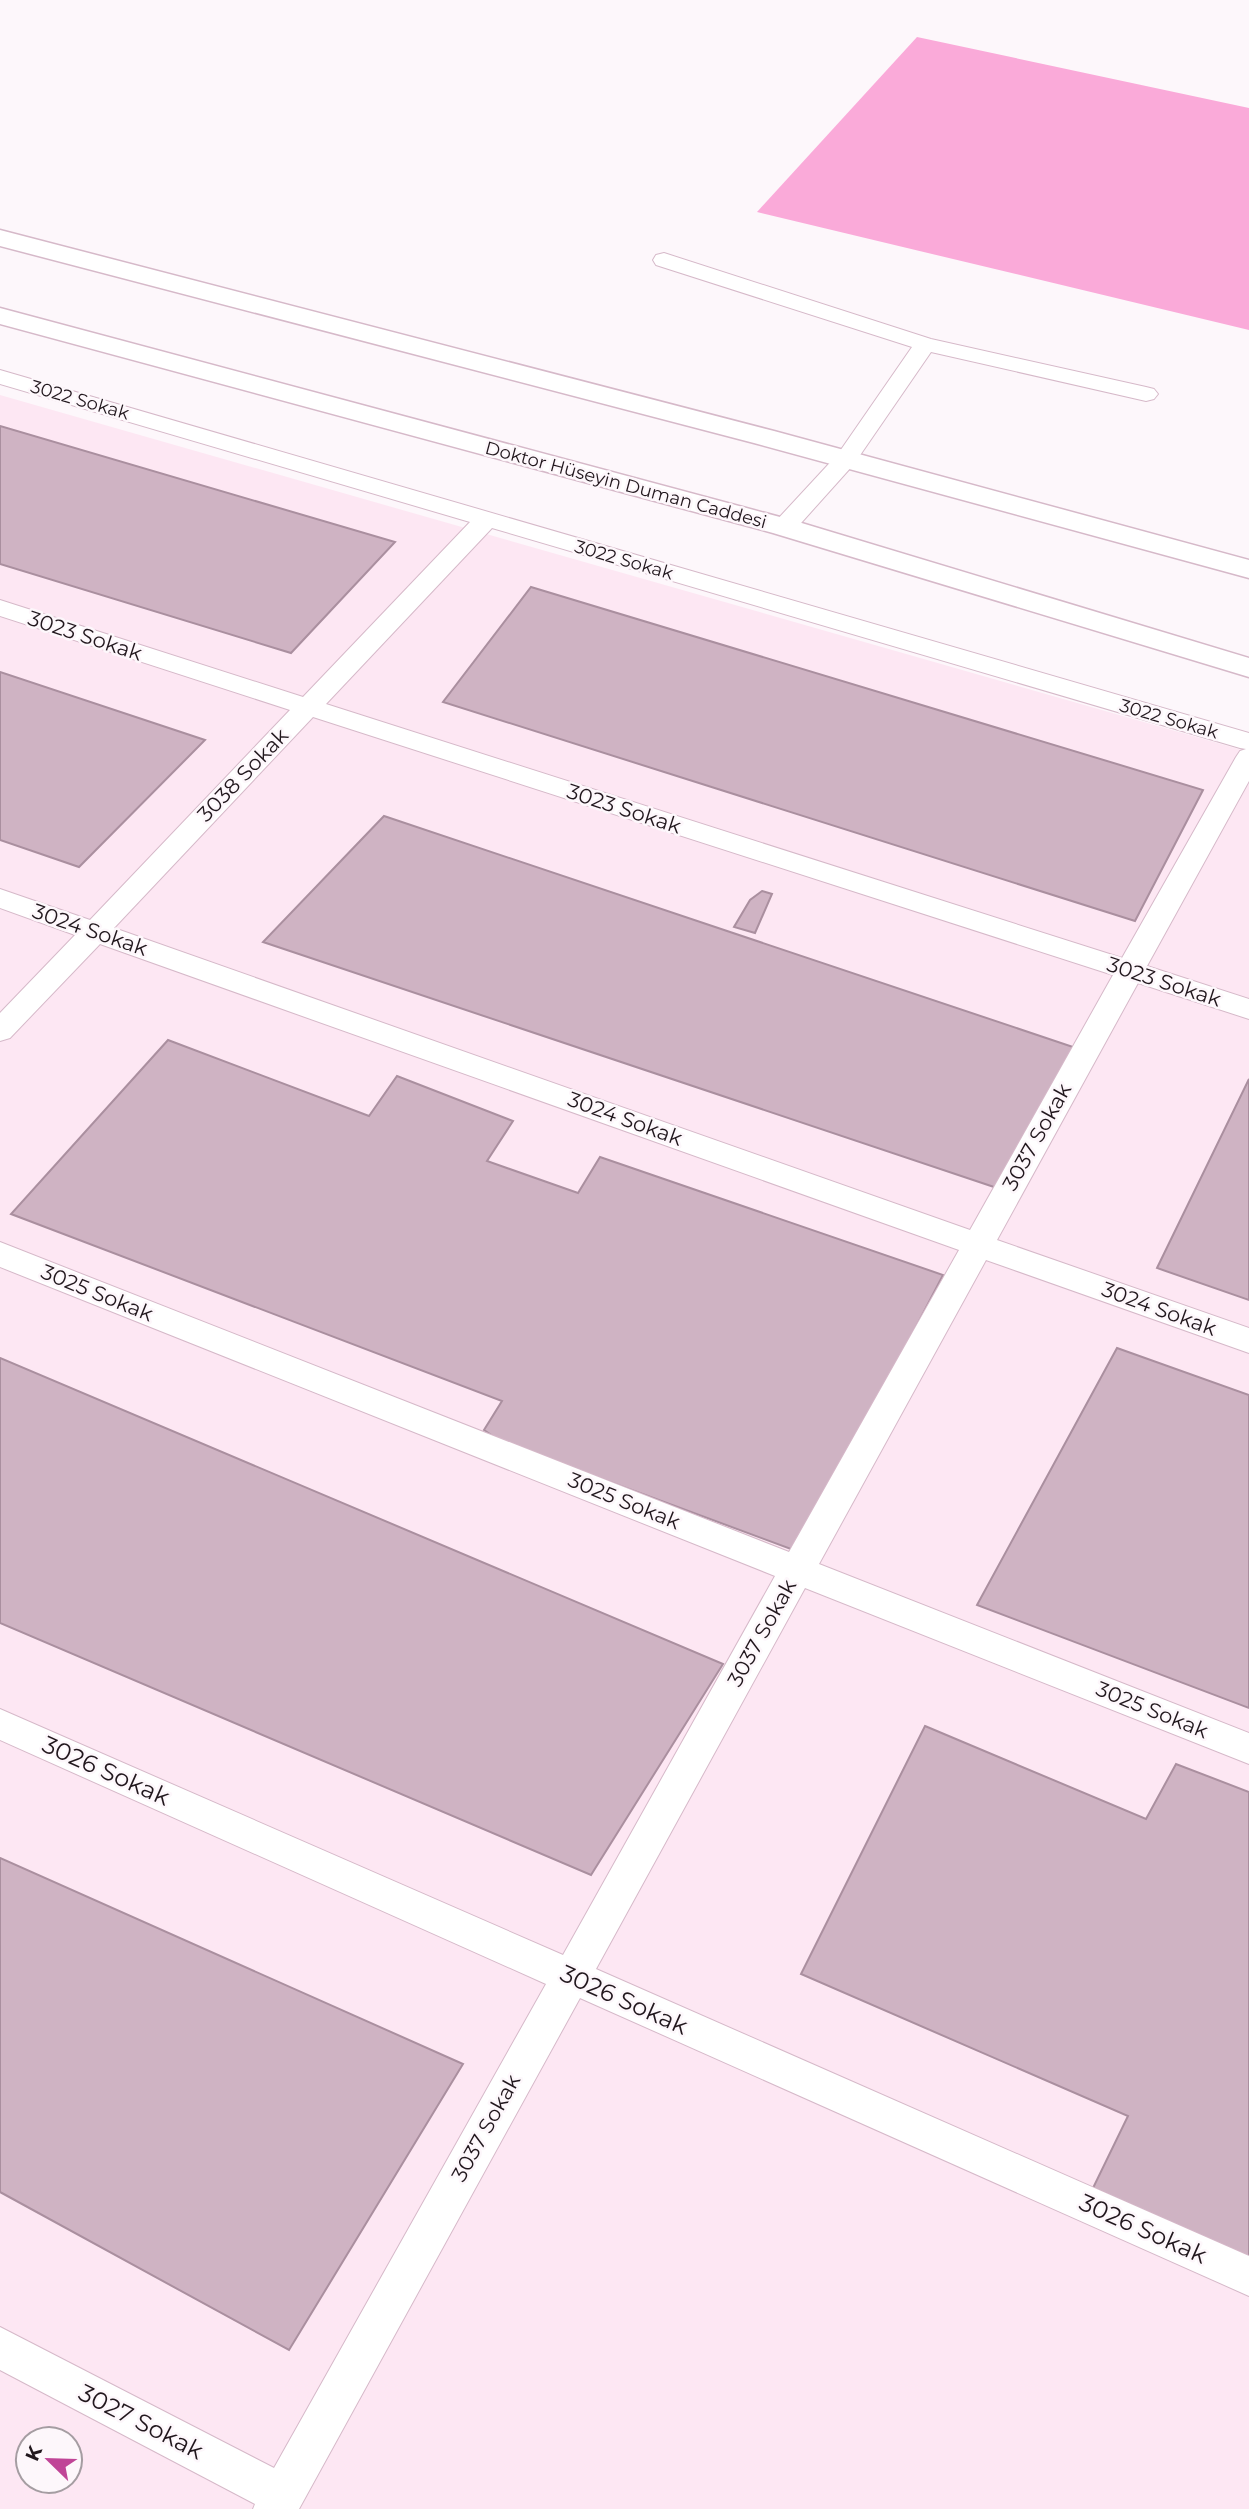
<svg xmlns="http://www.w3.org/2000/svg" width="1249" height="2509" font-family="Montserrat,sans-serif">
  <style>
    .built { fill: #fde7f3; fill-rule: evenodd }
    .green { fill: #faaad9 }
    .building { fill: #cfb3c3; stroke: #aa8f9f; stroke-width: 2 }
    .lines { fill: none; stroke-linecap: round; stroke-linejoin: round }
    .lane-casing { stroke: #d6b9c9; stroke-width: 2 }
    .secondary-casing { stroke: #d6b9c9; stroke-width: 3 }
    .lane { fill: #fff; fill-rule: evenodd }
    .secondary { fill: #fff; fill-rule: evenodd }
    .labels { text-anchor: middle; stroke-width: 5; stroke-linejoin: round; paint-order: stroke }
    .far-street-label { font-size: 18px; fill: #21171d; stroke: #fdf7fb }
    .street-label { font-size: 21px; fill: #21171d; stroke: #fdf7fb }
    .near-street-label { font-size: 24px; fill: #21171d; stroke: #fdf7fb }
  </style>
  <rect width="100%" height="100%" fill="#fdf7fb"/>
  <path class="built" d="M 0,395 L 1249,752 L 1249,2509 L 0,2509 ZM 28,2439 L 70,2439 L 70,2481 L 28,2481 Z"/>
  <path class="green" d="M 917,37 L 1249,108 L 1249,330 L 757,212 Z"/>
  <g class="building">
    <path d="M 0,426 L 395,542 L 291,653 L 0,564 Z"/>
    <path d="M 531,587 L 1203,790 L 1135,921 L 443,702 Z"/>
    <path d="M 0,672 L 205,740 L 79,867 L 0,840 Z"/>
    <path d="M 384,816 L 1085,1051 L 997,1188 L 263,942 Z"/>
    <path d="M 762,891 L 772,894 L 755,933 L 734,927 L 750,900 Z"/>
    <path d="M 168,1040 L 369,1116 L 397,1076 L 513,1121 L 487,1161 L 578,1193 L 600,1157 L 943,1275 L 799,1552 L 500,1441 L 484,1430 L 502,1401 L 11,1214 Z"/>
    <path d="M 1249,1079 L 1249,1300 L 1157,1268 Z"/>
    <path d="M 1117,1348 L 1249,1395 L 1249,1708 L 977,1605 Z"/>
    <path d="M 0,1358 L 723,1664 L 591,1875 L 0,1623 Z"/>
    <path d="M 925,1726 L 1146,1819 L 1176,1764 L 1249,1792 L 1249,2257 L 1093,2188 L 1128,2116 L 801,1974 Z"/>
    <path d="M 0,1858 L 463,2064 L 289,2350 L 0,2192 Z"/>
  </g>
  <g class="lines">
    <defs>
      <g id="lane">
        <path d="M 664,253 L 931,339 L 1146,387 L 1154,389 L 1158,394 L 1154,399 L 1146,401 L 931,352 L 854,464 L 793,532 L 784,534 L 775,532 L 772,527 L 775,522 L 838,454 L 912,347 L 656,265 L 653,260 L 656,255 Z"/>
        <path d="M 0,370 L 1249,733 L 1249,781 L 1147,966 L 1249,999 L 1249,1019 L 1138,983 L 997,1240 L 1249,1328 L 1249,1353 L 986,1260 L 819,1564 L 1249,1733 L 1249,1764 L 805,1588 L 596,1969 L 1249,2256 L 1249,2296 L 580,1998 L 299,2509 L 253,2509 L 255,2504 L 0,2370 L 0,2327 L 274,2468 L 546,1984 L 0,1740 L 0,1709 L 563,1955 L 775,1576 L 0,1267 L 0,1242 L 789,1552 L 959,1250 L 100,944 L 10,1038 L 0,1041 L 0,1013 L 75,935 L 0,908 L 0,889 L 90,920 L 290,710 L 0,616 L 0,600 L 303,697 L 470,522 L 0,384 ZM 492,528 L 1240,748 L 1246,749 L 1240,751 L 1236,757 L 1122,958 L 326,704 ZM 313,717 L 1113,975 L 970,1230 L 114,928 Z"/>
      </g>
      <g id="secondary">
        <path d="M 0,230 L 774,431 L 1249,560 L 1249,578 L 754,443 L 0,246 Z"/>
        <path d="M 0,308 L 795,521 L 1249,658 L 1249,677 L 773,533 L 0,324 Z"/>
      </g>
    </defs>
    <use href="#lane" class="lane-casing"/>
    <use href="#secondary" class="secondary-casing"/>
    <use href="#lane" class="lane"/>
    <use href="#secondary" class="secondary"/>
  </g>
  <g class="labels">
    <g class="far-street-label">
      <text transform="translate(80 400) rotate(16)" y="6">3022 Sokak</text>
      <text transform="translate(626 485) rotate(15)" y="6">Doktor Hüseyin Duman Caddesi</text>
      <text transform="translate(624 560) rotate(16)" y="6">3022 Sokak</text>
      <text transform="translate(1169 719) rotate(16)" y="6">3022 Sokak</text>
    </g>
    <g class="street-label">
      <text transform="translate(85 636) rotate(18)" y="7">3023 Sokak</text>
      <text transform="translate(243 775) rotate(-46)" y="7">3038 Sokak</text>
      <text transform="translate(624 809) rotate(18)" y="7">3023 Sokak</text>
      <text transform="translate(90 930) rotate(19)" y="7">3024 Sokak</text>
      <text transform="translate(1164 982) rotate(18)" y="7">3023 Sokak</text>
      <text transform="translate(625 1119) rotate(20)" y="7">3024 Sokak</text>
      <text transform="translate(1037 1137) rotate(-61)" y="7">3037 Sokak</text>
      <text transform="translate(97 1293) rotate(22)" y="7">3025 Sokak</text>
      <text transform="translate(1159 1309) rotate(20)" y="7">3024 Sokak</text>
      <text transform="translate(624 1501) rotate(22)" y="7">3025 Sokak</text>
      <text transform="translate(762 1633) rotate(-61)" y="7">3037 Sokak</text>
      <text transform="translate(1152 1710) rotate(22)" y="7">3025 Sokak</text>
      <text transform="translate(486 2128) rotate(-61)" y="7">3037 Sokak</text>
    </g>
    <g class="near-street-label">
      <text transform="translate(106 1771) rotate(24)" y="8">3026 Sokak</text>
      <text transform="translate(624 2000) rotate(24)" y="8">3026 Sokak</text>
      <text transform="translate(1143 2229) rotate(24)" y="8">3026 Sokak</text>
      <text transform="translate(141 2422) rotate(27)" y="8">3027 Sokak</text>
    </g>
  </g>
  <g transform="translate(49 2460) rotate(293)"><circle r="33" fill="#fdf7fb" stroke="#a59da2" stroke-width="2"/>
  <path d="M0-5L12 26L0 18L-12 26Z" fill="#c04597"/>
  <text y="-10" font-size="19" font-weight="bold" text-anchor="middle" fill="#21171d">K</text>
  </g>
</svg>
